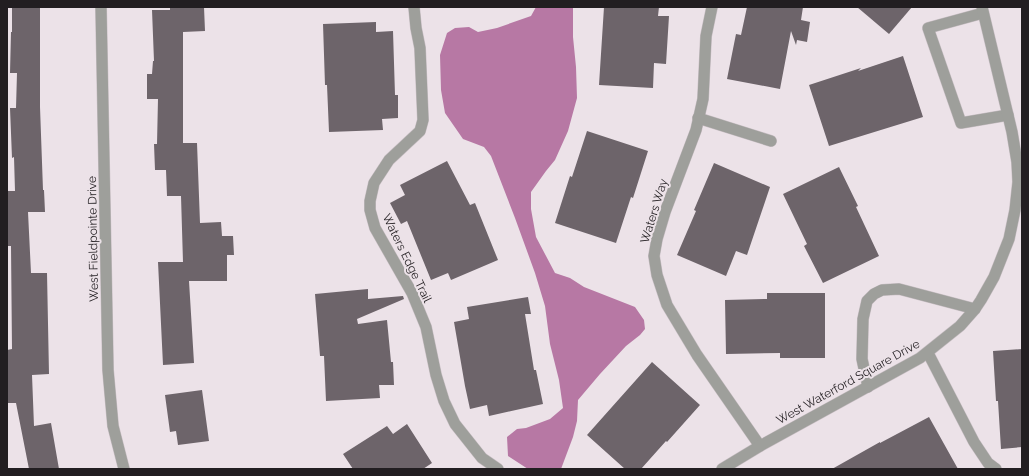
<svg xmlns="http://www.w3.org/2000/svg" width="1029" height="476" font-family="Raleway,sans-serif">
  <style>
    .water { fill: #b778a4 }
    .building { fill: #6d646a }
    .lines { fill: none; stroke-linecap: round; stroke-linejoin: round }
    .service-casing { stroke: #c8bfc4; stroke-width: 12 }
    .minor-casing { stroke: #c8bfc4; stroke-width: 12 }
    .service { stroke: #9e9f9b; stroke-width: 11 }
    .minor { stroke: #9e9f9b; stroke-width: 11 }
    .labels { text-anchor: middle; stroke-width: 4; stroke-linejoin: round; paint-order: stroke }
    .street-label { font-size: 12px; fill: #221e21; stroke: #ece2e8 }
  </style>
  <rect width="100%" height="100%" fill="#ece2e8"/>
  <path class="water" d="M 536,7 L 573,7 L 573,37 L 576,67 L 577,98 L 568,131 L 555,160 L 546,171 L 531,192 L 531,209 L 536,237 L 555,273 L 570,278 L 584,287 L 635,307 L 644,320 L 645,329 L 640,335 L 626,346 L 600,374 L 578,400 L 577,421 L 573,437 L 561,469 L 528,469 L 508,456 L 507,437 L 517,429 L 526,428 L 550,419 L 563,408 L 559,380 L 550,344 L 545,306 L 535,273 L 515,218 L 491,156 L 484,147 L 463,139 L 445,113 L 441,90 L 440,55 L 447,33 L 455,28 L 469,27 L 478,32 L 497,28 L 531,16 Z"/>
  <g class="building">
    <path d="M 12,7 L 40,7 L 40,107 L 43,190 L 44,190 L 45,212 L 28,212 L 31,273 L 47,273 L 49,374 L 32,375 L 34,426 L 51,423 L 59,469 L 29,469 L 16,403 L 7,403 L 7,350 L 12,349 L 11,246 L 7,246 L 7,191 L 15,191 L 14,157 L 12,158 L 10,108 L 16,108 L 17,73 L 10,73 L 11,32 L 12,32 Z"/>
    <path d="M 170,7 L 204,7 L 205,31 L 183,32 L 183,143 L 197,143 L 200,223 L 221,222 L 222,236 L 233,236 L 234,255 L 227,255 L 227,281 L 189,281 L 194,363 L 163,365 L 158,262 L 183,262 L 181,196 L 167,196 L 166,170 L 155,170 L 154,144 L 157,144 L 158,99 L 147,99 L 147,74 L 152,74 L 153,61 L 154,61 L 152,10 L 170,10 Z"/>
    <path d="M 604,7 L 659,7 L 658,16 L 669,16 L 666,64 L 654,63 L 653,88 L 599,85 Z"/>
    <path d="M 747,7 L 803,7 L 801,20 L 810,22 L 807,42 L 797,40 L 796,45 L 791,31 L 780,89 L 727,79 L 736,34 L 741,35 Z"/>
    <path d="M 857,7 L 912,7 L 889,34 Z"/>
    <path d="M 376,22 L 376,32 L 393,31 L 395,95 L 398,95 L 398,118 L 382,119 L 383,130 L 329,132 L 327,85 L 325,85 L 323,24 Z"/>
    <path d="M 903,56 L 923,117 L 829,146 L 809,85 L 861,68 L 858,71 Z"/>
    <path d="M 587,131 L 648,151 L 633,198 L 631,197 L 616,243 L 555,223 L 570,176 L 572,177 Z"/>
    <path d="M 447,161 L 470,205 L 475,203 L 498,260 L 451,280 L 448,273 L 431,280 L 407,221 L 401,224 L 390,203 L 405,195 L 400,185 Z"/>
    <path d="M 714,163 L 770,187 L 747,255 L 736,251 L 726,276 L 677,255 L 696,211 L 694,210 Z"/>
    <path d="M 839,167 L 858,206 L 856,207 L 879,256 L 823,283 L 804,246 L 807,244 L 783,194 Z"/>
    <path d="M 368,289 L 368,299 L 403,296 L 404,299 L 357,319 L 358,324 L 387,320 L 391,362 L 393,362 L 394,385 L 379,385 L 380,398 L 326,401 L 324,356 L 320,356 L 315,294 Z"/>
    <path d="M 767,293 L 825,293 L 825,358 L 780,358 L 780,353 L 726,354 L 725,300 L 767,299 Z"/>
    <path d="M 528,297 L 531,314 L 525,314 L 534,370 L 536,370 L 543,404 L 489,416 L 487,405 L 470,409 L 465,386 L 454,322 L 469,319 L 467,307 Z"/>
    <path d="M 1022,349 L 1022,447 L 1001,449 L 998,401 L 996,401 L 993,351 Z"/>
    <path d="M 652,362 L 700,405 L 667,442 L 666,441 L 641,469 L 625,469 L 587,435 Z"/>
    <path d="M 202,390 L 209,441 L 178,445 L 176,431 L 170,432 L 165,395 Z"/>
    <path d="M 929,417 L 958,469 L 832,469 L 880,442 L 880,443 Z"/>
    <path d="M 407,424 L 432,463 L 423,469 L 353,469 L 343,454 L 387,426 L 393,434 Z"/>
  </g>
  <g class="lines">
    <defs>
      <g id="service">
        <path d="M 983,13 L 928,28 L 961,123 L 1008,115"/>
        <path d="M 698,118 L 771,141"/>
        <path d="M 868,387 L 862,359 L 863,319 L 867,301 L 874,294 L 882,290 L 899,289 L 975,309"/>
      </g>
      <g id="minor">
        <path d="M 101,7 L 108,370 L 113,426 L 124,469"/>
        <path d="M 414,7 L 416,28 L 420,48 L 423,120 L 420,131 L 389,160 L 374,183 L 370,201 L 370,210 L 375,228 L 412,293 L 426,327 L 436,375 L 444,401 L 455,424 L 482,458 L 498,469"/>
        <path d="M 712,7 L 706,36 L 703,99 L 696,130 L 665,212 L 657,239 L 654,256 L 657,275 L 667,305 L 697,355 L 760,446"/>
        <path d="M 928,353 L 974,442 L 988,463 L 996,469"/>
        <path d="M 722,469 L 760,446 L 920,358 L 960,326 L 975,309 L 981,300 L 994,277 L 1009,239 L 1015,210 L 1018,182 L 1017,162 L 1012,132 L 982,7"/>
      </g>
    </defs>
    <use href="#service" class="service-casing"/>
    <use href="#minor" class="minor-casing"/>
    <use href="#service" class="service"/>
    <use href="#minor" class="minor"/>
  </g>
  <g class="labels">
    <g class="street-label">
      <text transform="translate(654 211) rotate(-73)" y="4">Waters Way</text>
      <text transform="translate(93 239) rotate(-91)" y="4">West Fieldpointe Drive</text>
      <text transform="translate(407 258) rotate(64)" y="4">Waters Edge Trail</text>
      <text transform="translate(848 382) rotate(-29)" y="4">West Waterford Square Drive</text>
    </g>
  </g>
  <rect width="1029" height="476" fill="none" stroke="#221e21" stroke-width="16"/>
</svg>
